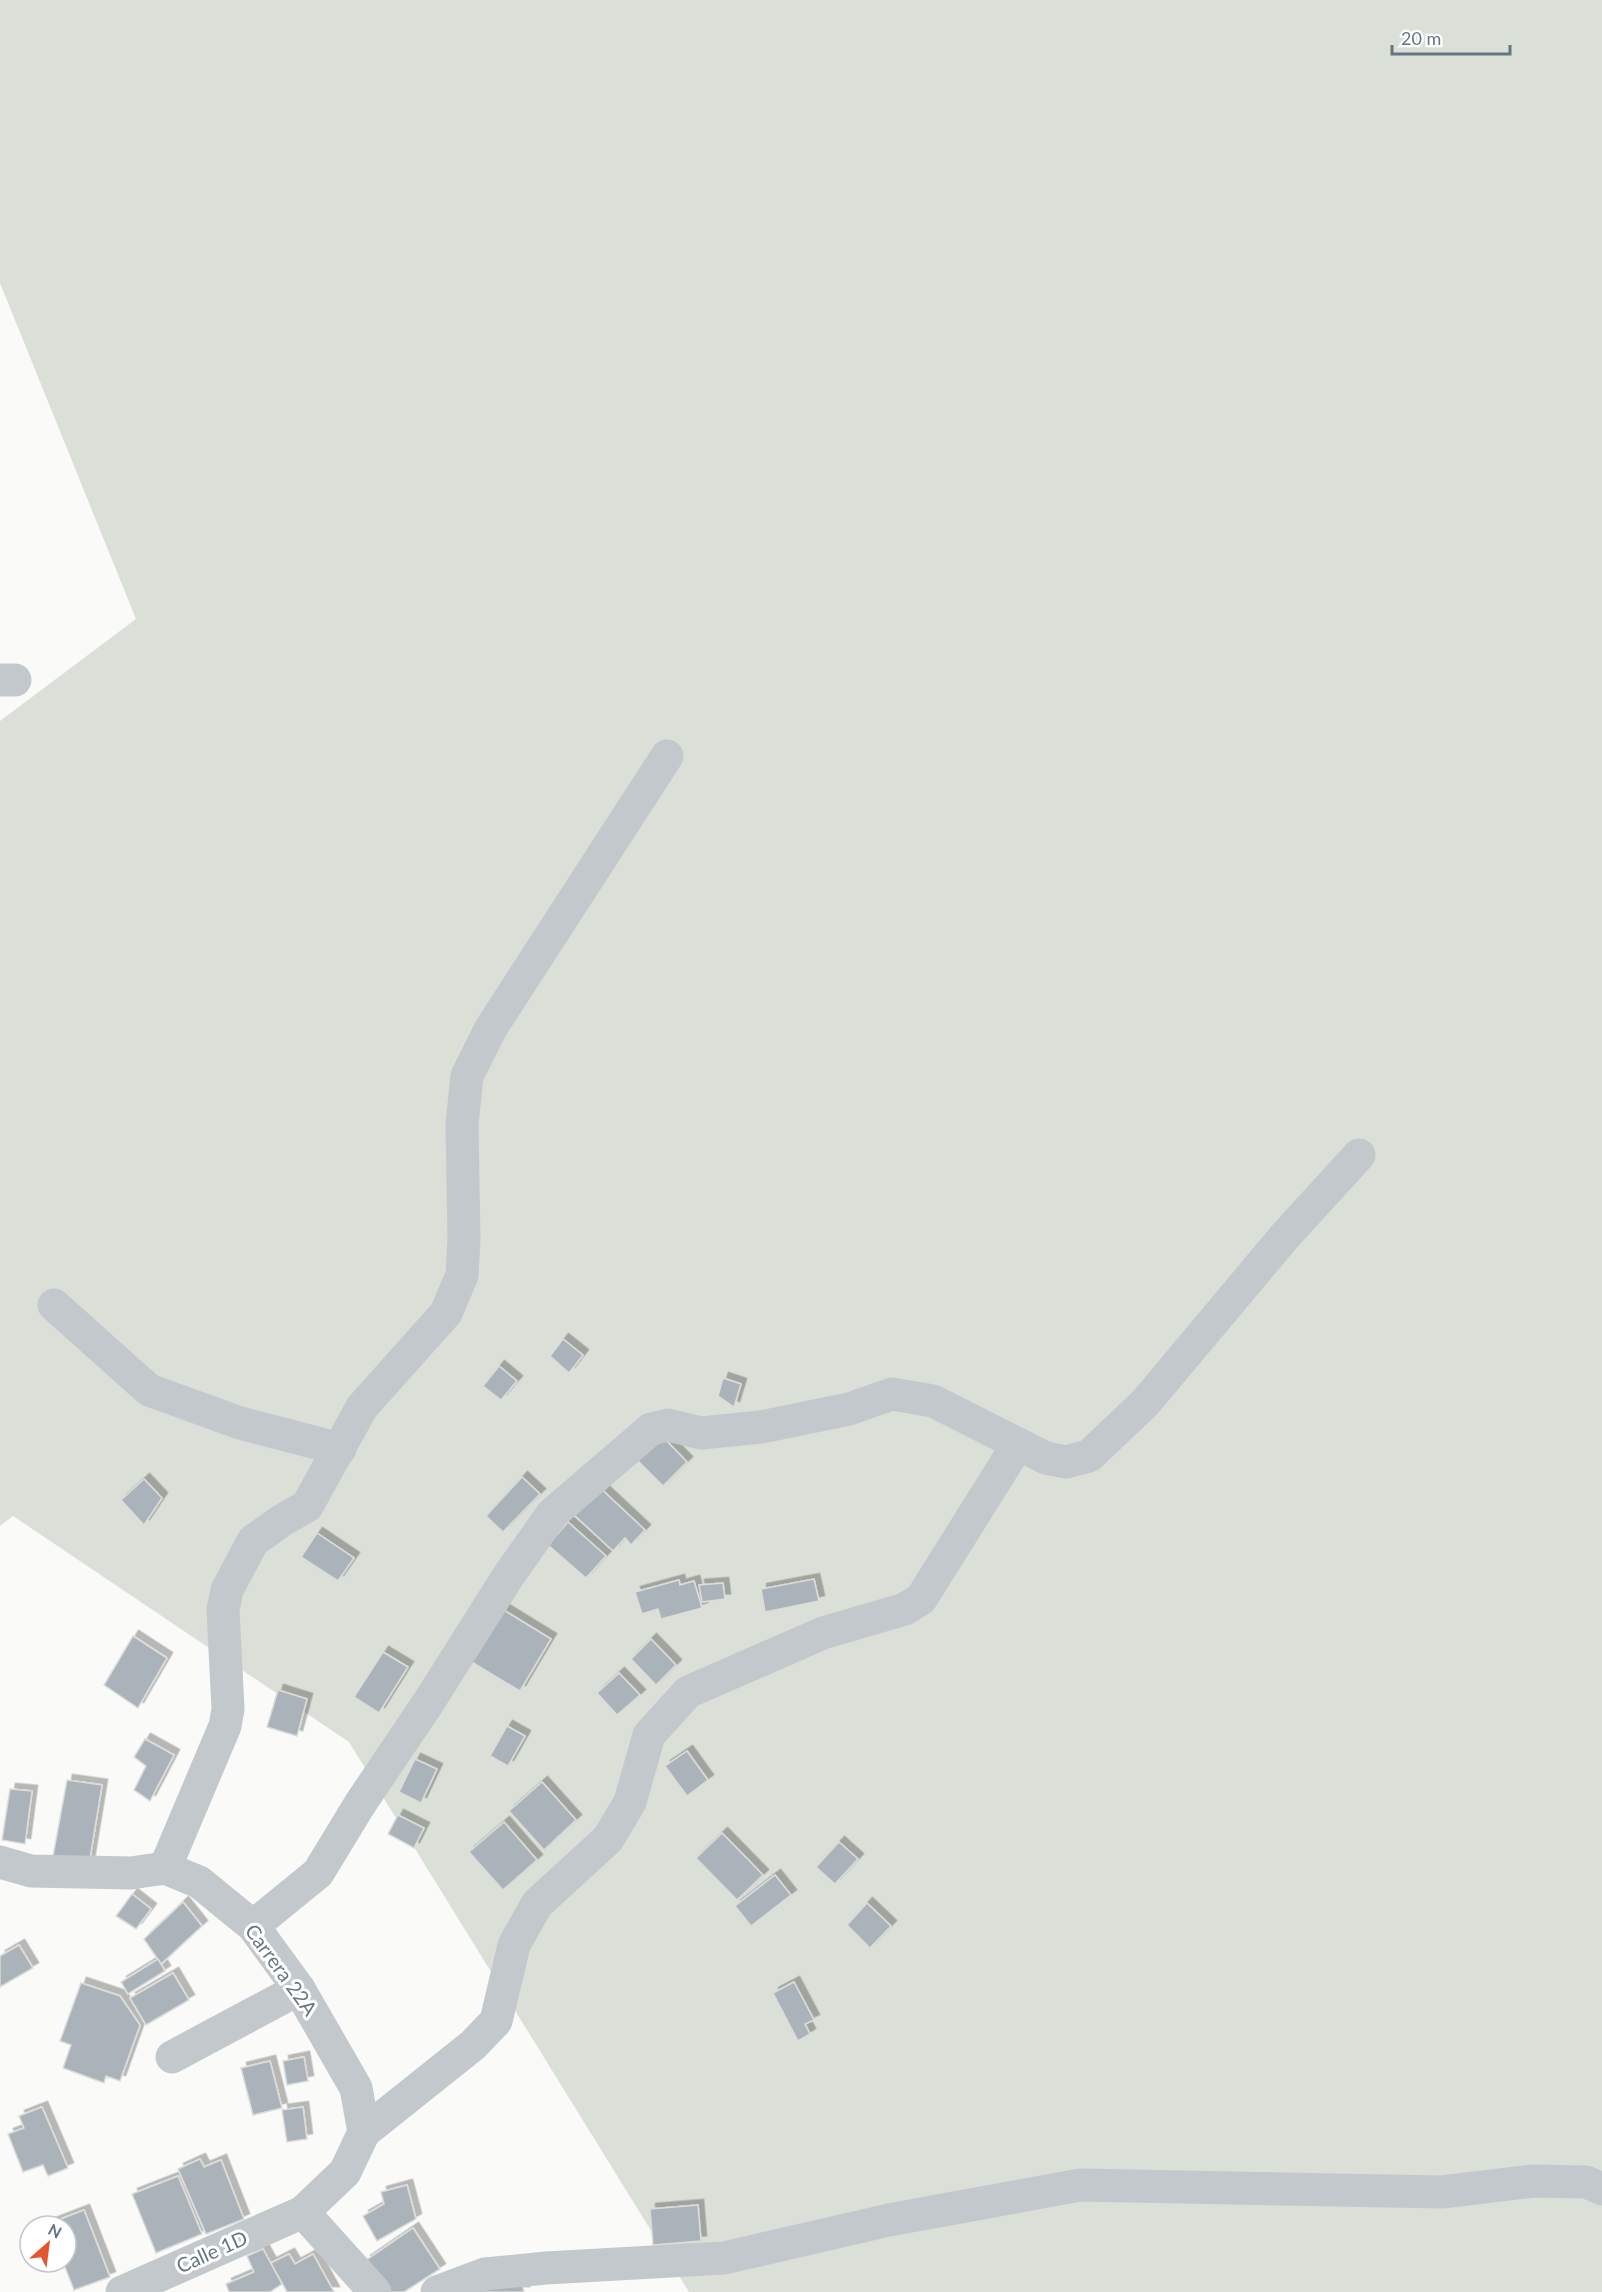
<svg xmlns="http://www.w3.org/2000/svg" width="1602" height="2292" font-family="Lato,sans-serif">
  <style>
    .green { fill: #dadfd7 }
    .building { fill: #aab3b9; stroke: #dcdcda; stroke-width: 1.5; filter: url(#shadow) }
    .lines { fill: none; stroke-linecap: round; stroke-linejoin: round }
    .street { stroke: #c3c8cc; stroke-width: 33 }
    .labels { text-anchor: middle; stroke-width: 6; stroke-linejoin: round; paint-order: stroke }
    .street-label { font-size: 20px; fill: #657683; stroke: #fff }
  </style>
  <defs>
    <filter id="shadow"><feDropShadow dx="5.5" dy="-5.5" stdDeviation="0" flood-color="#0004"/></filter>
  </defs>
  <rect width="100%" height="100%" fill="#fafaf8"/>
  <path class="green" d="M 0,0 L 1602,0 L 1602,2292 L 689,2292 L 349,1742 L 13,1516 L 0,1526 L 0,721 L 136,619 L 0,283 Z"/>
  <g class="building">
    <path d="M 563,1339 L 583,1355 L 569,1373 L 550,1356 Z"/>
    <path d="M 499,1366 L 517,1381 L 501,1400 L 483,1386 Z"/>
    <path d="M 723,1378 L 741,1384 L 734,1407 L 718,1396 Z"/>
    <path d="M 661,1435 L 687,1462 L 663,1486 L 636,1459 Z"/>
    <path d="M 522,1477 L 540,1494 L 503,1532 L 486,1516 Z"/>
    <path d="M 144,1479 L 162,1498 L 144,1525 L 121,1500 Z"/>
    <path d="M 598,1486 L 645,1530 L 631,1545 L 625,1538 L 613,1551 L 572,1513 Z"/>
    <path d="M 568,1522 L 606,1556 L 586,1578 L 548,1545 Z"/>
    <path d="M 317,1533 L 354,1558 L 338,1581 L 301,1557 Z"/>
    <path d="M 814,1579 L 819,1601 L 765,1612 L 761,1589 Z"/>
    <path d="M 679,1580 L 680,1585 L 694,1581 L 702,1608 L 661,1619 L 658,1609 L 642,1614 L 635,1592 Z"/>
    <path d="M 723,1583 L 725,1599 L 702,1602 L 699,1585 Z"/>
    <path d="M 502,1609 L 551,1639 L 520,1691 L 470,1661 Z"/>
    <path d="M 133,1636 L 167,1658 L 138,1708 L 104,1685 Z"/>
    <path d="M 651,1639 L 676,1665 L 656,1685 L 631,1659 Z"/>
    <path d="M 383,1652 L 408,1667 L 379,1713 L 354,1697 Z"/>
    <path d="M 619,1673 L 640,1695 L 617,1715 L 597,1693 Z"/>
    <path d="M 278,1690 L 307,1699 L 297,1736 L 267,1727 Z"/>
    <path d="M 507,1726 L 525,1736 L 508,1766 L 490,1756 Z"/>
    <path d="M 145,1739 L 174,1755 L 150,1801 L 134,1790 L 146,1766 L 134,1757 Z"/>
    <path d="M 687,1751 L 708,1780 L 687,1796 L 665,1766 Z"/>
    <path d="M 415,1759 L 437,1769 L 421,1803 L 399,1792 Z"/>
    <path d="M 67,1780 L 102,1785 L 89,1864 L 53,1856 Z"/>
    <path d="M 542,1782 L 576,1820 L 544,1850 L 509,1811 Z"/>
    <path d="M 10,1789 L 32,1791 L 25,1844 L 2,1840 Z"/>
    <path d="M 398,1815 L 424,1828 L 414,1848 L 388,1834 Z"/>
    <path d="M 504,1822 L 537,1860 L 503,1890 L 469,1852 Z"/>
    <path d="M 722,1833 L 763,1875 L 737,1900 L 696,1858 Z"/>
    <path d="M 839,1842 L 858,1859 L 835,1884 L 816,1867 Z"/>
    <path d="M 775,1875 L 791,1895 L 751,1926 L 735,1906 Z"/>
    <path d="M 132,1894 L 151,1909 L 136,1929 L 116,1916 Z"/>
    <path d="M 183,1902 L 202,1926 L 161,1964 L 144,1939 Z"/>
    <path d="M 867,1903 L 891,1926 L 870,1948 L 847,1925 Z"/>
    <path d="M 19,1945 L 33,1968 L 0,1987 L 0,1956 Z"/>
    <path d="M 158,1959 L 165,1971 L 128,1994 L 121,1982 Z"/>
    <path d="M 173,1973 L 189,2000 L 146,2025 L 130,1998 Z"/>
    <path d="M 794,1982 L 814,2020 L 805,2024 L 810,2034 L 798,2041 L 773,1993 Z"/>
    <path d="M 81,1983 L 120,1996 L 140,2025 L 120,2081 L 106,2076 L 104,2083 L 63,2068 L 71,2045 L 60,2041 Z"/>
    <path d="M 304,2057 L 308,2081 L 287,2085 L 283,2061 Z"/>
    <path d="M 270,2061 L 282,2108 L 253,2115 L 241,2068 Z"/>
    <path d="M 42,2107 L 68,2168 L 48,2176 L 43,2165 L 23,2172 L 8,2134 L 24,2128 L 19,2116 Z"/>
    <path d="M 303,2107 L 307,2139 L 287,2142 L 282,2110 Z"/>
    <path d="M 200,2159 L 204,2167 L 221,2160 L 244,2219 L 206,2234 L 178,2169 Z"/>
    <path d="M 178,2176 L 202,2234 L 156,2253 L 132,2194 Z"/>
    <path d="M 407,2185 L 416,2219 L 377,2241 L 363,2216 L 384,2204 L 381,2192 Z"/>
    <path d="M 698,2205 L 701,2241 L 653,2245 L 650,2209 Z"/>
    <path d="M 84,2210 L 110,2277 L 74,2290 L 63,2262 L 66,2262 L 66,2226 L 49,2226 L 48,2224 Z"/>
    <path d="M 413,2228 L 440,2269 L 404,2292 L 390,2292 L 365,2261 Z"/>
    <path d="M 263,2249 L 282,2284 L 270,2292 L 229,2292 L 226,2284 L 254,2272 L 247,2256 Z"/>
    <path d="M 289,2254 L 295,2264 L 313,2254 L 334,2292 L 287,2292 L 271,2263 Z"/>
    <path d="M 521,2279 L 524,2292 L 463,2292 Z"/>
  </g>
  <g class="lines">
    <g class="street">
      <path d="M 0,680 L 15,680"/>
      <path d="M 54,1305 L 149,1390 L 240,1423 L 340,1449"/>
      <path d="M 0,1862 L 31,1871 L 131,1873 L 165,1868 L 199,1882 L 253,1926 L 299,1989 L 356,2088 L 364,2132 L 345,2172 L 303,2212 L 122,2292"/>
      <path d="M 165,1868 L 225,1726 L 228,1709 L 223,1610 L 227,1590 L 253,1541 L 281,1521 L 307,1506 L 362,1407 L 446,1313 L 462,1275 L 464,1239 L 462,1124 L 467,1076 L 491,1028 L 667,756"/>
      <path d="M 253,1926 L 318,1873 L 360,1804 L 428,1703 L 509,1575 L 552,1514 L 651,1429 L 668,1425 L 701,1433 L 761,1427 L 849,1409 L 892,1394 L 933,1401 L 1046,1458 L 1066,1462 L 1089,1456 L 1145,1403 L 1285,1236 L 1359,1155"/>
      <path d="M 172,2057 L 299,1989"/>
      <path d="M 364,2132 L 473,2045 L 496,2021 L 514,1945 L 537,1904 L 608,1839 L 630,1802 L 649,1735 L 688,1692 L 823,1633 L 905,1609 L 921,1599 L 1018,1444"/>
      <path d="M 303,2212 L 375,2292"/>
      <path d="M 437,2292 L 485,2274 L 546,2268 L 724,2258 L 889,2220 L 1080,2185 L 1442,2192 L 1534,2181 L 1586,2182 L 1602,2189"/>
    </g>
  </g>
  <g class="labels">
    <g class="street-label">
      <text transform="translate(281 1970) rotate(54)" y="7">Carrera 22A</text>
      <text transform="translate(212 2252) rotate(-24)" y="7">Calle 1D</text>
    </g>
  </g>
  <g transform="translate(48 2244) rotate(28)"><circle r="28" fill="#ffffff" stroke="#c1c8cd" stroke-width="1.5"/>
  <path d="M0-4.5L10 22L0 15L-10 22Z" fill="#e4572e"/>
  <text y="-9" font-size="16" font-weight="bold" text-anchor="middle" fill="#657683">N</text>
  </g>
  <path d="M1392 45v9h118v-9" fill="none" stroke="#657683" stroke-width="3"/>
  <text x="1401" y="45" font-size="18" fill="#657683" stroke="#ffffff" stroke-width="4.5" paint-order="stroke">20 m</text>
</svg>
